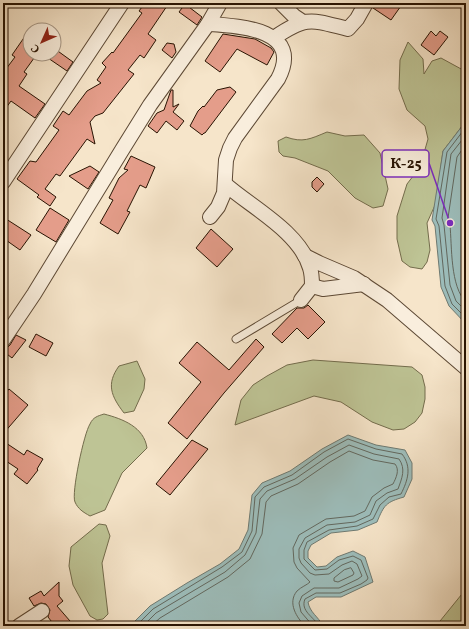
<svg xmlns="http://www.w3.org/2000/svg" width="469" height="629" font-family="Vollkorn,serif">
  <style>
    .green { fill: #bec495; stroke: #736c4c }
    .water { fill: #9dbebc; stroke: #6e7a72 }
    .lines { fill: none; stroke-linecap: round; stroke-linejoin: round }
    .shore { stroke: #62685f; stroke-width: 1 }
    .building { fill: #e49d8a; stroke: #281302 }
    .lane-casing { stroke: #5c4834; stroke-width: 9 }
    .street-casing { stroke: #5c4834; stroke-width: 16 }
    .lane { stroke: #f9eedd; stroke-width: 7 }
    .street { stroke: #f9eedd; stroke-width: 14 }
    .leader { fill: none; stroke: #7b2cbf; stroke-width: 1.5 }
    .callout-dot { fill: #7b2cbf; stroke: #f9eedd; stroke-width: 1.5 }
    .callout { fill: #f9eedd; stroke: #7b2cbf; stroke-width: 1.5 }
    .callout-label { font-size: 15px; text-anchor: middle; font-weight: bold; fill: #281302 }
  </style>
  <rect width="100%" height="100%" fill="#f6e5ca"/>
  <filter id="stains"><feTurbulence type="fractalNoise" baseFrequency=".005" numOctaves="4"/><feColorMatrix values="0 0 0 0 .2 0 0 0 0 .09 0 0 0 0 .02 0 0 0 .5 -.17"/></filter>
  <radialGradient id="worn" r=".72"><stop offset=".6" stop-color="#630" stop-opacity="0"/><stop offset="1" stop-color="#630" stop-opacity=".3"/></radialGradient>
  <g class="green">
    <path d="M 408,42 L 423,59 L 424,74 L 432,61 L 441,58 L 463,70 L 466,68 L 466,121 L 443,151 L 436,203 L 427,223 L 430,250 L 427,262 L 422,269 L 410,267 L 402,261 L 397,239 L 397,216 L 407,184 L 420,167 L 428,139 L 425,126 L 407,110 L 399,89 L 400,60 Z"/>
    <path d="M 327,132 L 345,136 L 364,135 L 380,153 L 388,189 L 383,206 L 373,208 L 355,198 L 328,171 L 295,158 L 283,156 L 279,152 L 278,141 L 286,137 C 303,143 310,139 327,132 Z"/>
    <path d="M 313,360 L 412,367 L 422,375 L 425,387 L 425,399 L 422,413 L 415,422 L 404,429 L 393,430 L 372,422 L 341,402 L 314,396 L 235,425 L 241,400 L 253,385 L 267,376 L 287,365 Z"/>
    <path d="M 137,361 L 145,379 L 144,389 L 134,411 L 124,413 C 111,396 106,384 119,366 Z"/>
    <path d="M 104,414 C 123,419 144,427 147,448 L 122,473 L 105,510 L 90,516 C 83,512 78,509 75,502 C 71,494 84,433 90,424 C 93,417 98,416 104,414 Z"/>
    <path d="M 99,524 L 106,525 L 110,536 L 102,563 L 108,614 L 103,619 L 97,620 L 90,616 L 73,585 L 69,566 L 71,547 Z"/>
    <path d="M 466,589 L 466,626 L 436,626 Z"/>
  </g>
  <g class="water">
    <path d="M 466,121 L 466,324 L 449,306 L 441,287 L 435,226 L 432,220 L 443,151 Z"/>
    <path d="M 348,435 L 376,445 L 405,450 L 412,463 L 412,479 L 404,497 C 386,502 384,505 377,522 L 358,530 L 331,533 L 311,545 L 308,551 L 308,558 L 317,567 L 326,566 L 337,557 L 353,551 L 365,557 L 373,582 L 341,597 L 316,597 L 308,602 C 310,613 318,616 323,626 L 130,626 L 150,606 L 187,583 L 220,564 L 239,549 L 248,530 L 252,495 L 262,483 L 290,471 L 322,449 Z"/>
  </g>
  <g class="lines">
    <g class="shore">
      <path d="M 466,127 L 447,152 L 436,219 L 439,226 L 445,286 L 452,304 L 466,318"/>
      <path d="M 466,135 L 451,154 L 442,218 L 444,225 L 450,285 L 456,301 L 466,311"/>
      <path d="M 466,144 L 457,157 L 448,218 L 450,225 C 452,246 450,287 466,302"/>
      <path d="M 351,568 L 354,573 L 353,575 L 338,582 L 334,581 L 334,578 L 344,570 Z"/>
      <path d="M 136,626 L 153,609 L 222,567 L 242,552 L 252,531 L 255,497 L 264,487 L 292,475 L 324,452 L 348,439 L 376,449 L 402,454 C 412,467 408,480 401,494 L 389,497 L 380,505 L 373,519 L 357,526 L 329,530 L 307,542 L 304,550 L 304,559 L 315,570 L 327,569 L 339,560 L 353,556 L 361,560 L 368,578 L 367,580 L 361,584 L 340,593 L 316,593 L 305,599 C 300,611 314,617 319,626"/>
      <path d="M 143,626 L 156,613 L 225,572 L 245,555 L 256,533 L 260,499 L 267,491 L 295,479 L 327,457 L 349,445 L 374,454 L 399,459 C 406,469 402,478 398,489 L 387,493 L 376,501 L 370,515 L 355,522 L 327,525 L 305,538 L 299,549 L 299,558 L 301,563 L 310,573 L 315,575 L 329,574 L 342,565 L 352,561 L 357,564 L 362,576 L 358,579 L 339,588 L 314,588 L 302,596 L 299,603 L 301,612 L 313,626"/>
      <path d="M 151,626 L 160,618 L 228,577 L 250,559 L 262,534 L 266,502 L 271,496 L 298,484 L 330,462 L 349,451 L 373,460 L 395,464 C 400,470 396,478 393,484 L 384,488 L 372,497 L 365,511 L 354,516 L 326,519 L 299,535 L 293,548 L 294,562 L 297,568 L 310,582 C 307,585 301,587 297,591 C 287,603 297,618 305,626"/>
    </g>
  </g>
  <g class="building">
    <path d="M 145,3 L 169,3 L 148,34 L 156,40 L 144,58 L 140,55 L 128,70 L 134,74 L 103,113 L 95,116 L 90,122 L 95,144 L 87,139 L 60,176 L 56,174 L 45,189 L 56,197 L 50,206 L 37,197 L 39,195 L 17,179 L 30,161 L 36,162 L 59,130 L 53,126 L 63,111 L 69,115 L 87,91 L 101,83 L 97,80 L 106,67 L 102,63 L 112,52 L 113,53 L 142,13 L 139,11 Z"/>
    <path d="M 374,3 L 403,3 L 391,20 L 373,8 Z"/>
    <path d="M 185,4 L 202,17 L 197,25 L 179,12 Z"/>
    <path d="M 30,29 L 30,54 L 37,54 L 24,72 L 27,74 L 19,86 L 45,104 L 35,118 L 11,101 L 3,112 L 3,73 L 15,57 L 12,55 Z"/>
    <path d="M 431,31 L 436,36 L 440,31 L 448,37 L 434,55 L 421,45 Z"/>
    <path d="M 223,34 L 255,39 L 271,48 L 274,52 L 267,65 L 237,49 L 220,72 L 205,61 Z"/>
    <path d="M 167,43 L 174,44 L 176,52 L 172,58 L 162,50 Z"/>
    <path d="M 55,49 L 73,62 L 67,71 L 48,58 L 51,54 L 54,54 Z"/>
    <path d="M 230,87 L 236,92 L 205,133 L 204,133 L 202,135 L 190,126 L 198,111 L 203,106 L 204,107 L 217,90 Z"/>
    <path d="M 171,90 L 173,90 L 173,107 L 179,104 L 173,112 L 184,121 L 177,130 L 166,121 L 157,133 L 148,126 L 157,113 L 164,110 Z"/>
    <path d="M 131,156 L 155,167 L 146,188 L 140,185 L 127,211 L 130,212 L 118,234 L 100,223 L 113,200 L 109,198 L 119,178 L 128,170 L 124,169 Z"/>
    <path d="M 90,166 L 99,172 L 88,189 L 69,176 Z"/>
    <path d="M 317,177 L 324,184 L 317,192 L 312,187 L 312,182 Z"/>
    <path d="M 50,208 L 69,220 L 56,242 L 36,230 Z"/>
    <path d="M 3,217 L 31,235 L 20,250 L 3,238 Z"/>
    <path d="M 211,229 L 233,249 L 217,267 L 196,248 Z"/>
    <path d="M 308,305 L 325,322 L 308,339 L 297,328 L 282,343 L 272,334 L 297,308 L 304,308 Z"/>
    <path d="M 36,334 L 53,343 L 46,356 L 29,347 Z"/>
    <path d="M 16,335 L 26,340 L 12,358 L 3,351 L 10,345 Z"/>
    <path d="M 256,339 L 264,347 L 224,393 L 187,439 L 168,423 L 201,382 L 179,363 L 197,342 L 229,370 Z"/>
    <path d="M 9,389 L 28,405 L 3,434 L 3,396 Z"/>
    <path d="M 192,440 L 208,449 L 170,495 L 156,484 Z"/>
    <path d="M 3,441 L 24,455 L 27,450 L 43,459 L 37,469 L 38,470 L 27,484 L 14,474 L 18,469 L 3,459 Z"/>
    <path d="M 59,582 L 59,596 L 63,601 L 57,606 L 70,621 L 64,626 L 55,626 L 48,617 L 50,610 L 46,604 L 41,603 L 34,606 L 29,598 L 41,591 L 44,596 Z"/>
  </g>
  <g class="lines">
    <defs>
      <path id="lane" d="M 236,339 L 301,300"/>
      <g id="street">
        <path d="M 281,3 L 294,16 L 303,22"/>
        <path d="M 208,24 C 240,26 304,29 278,79 L 235,138 L 230,148 L 226,160 L 224,193 L 218,207 L 210,217"/>
        <path d="M 274,38 C 307,15 312,20 348,29 L 357,19 L 366,3"/>
        <path d="M 3,182 L 122,3"/>
        <path d="M 225,184 C 251,207 300,232 310,268 C 312,274 312,280 312,286 L 301,300"/>
        <path d="M 305,256 L 319,263 L 354,278 L 387,300 L 466,368"/>
        <path d="M 312,286 L 323,289 L 364,284"/>
        <path d="M 3,340 L 34,294 L 122,150 L 150,105 L 208,24 L 220,3"/>
        <path d="M 19,626 L 42,611"/>
      </g>
    </defs>
    <use href="#lane" class="lane-casing"/>
    <use href="#street" class="street-casing"/>
    <use href="#lane" class="lane"/>
    <use href="#street" class="street"/>
  </g>
  <path class="leader" d="M450 223L429 163"/>
  <circle class="callout-dot" cx="450" cy="223" r="4"/>
  <rect class="callout" x="382" y="150" width="47" height="27" rx="4"/>
  <g class="callout-label">
    <text x="406" y="168">К-25</text>
  </g>
  <rect width="469" height="629" fill="none" stroke="#f6e5ca" stroke-width="16"/>
  <rect x="4" y="4" width="461" height="621" fill="none" stroke="#281302" stroke-width="2"/>
  <rect x="8" y="8" width="453" height="613" fill="none" stroke="#281302"/>
  <g transform="translate(42 42) rotate(225)"><circle r="19" fill="#f9eedd" stroke="#a59685"/>
  <path d="M0-3L7 15L0 10L-7 15Z" fill="#8f2418"/>
  <text y="-6" font-size="11" font-weight="bold" text-anchor="middle" fill="#281302">С</text>
  </g>
  <rect width="100%" height="100%" filter="url(#stains)"/>
  <rect width="100%" height="100%" fill="url(#worn)"/>
</svg>
